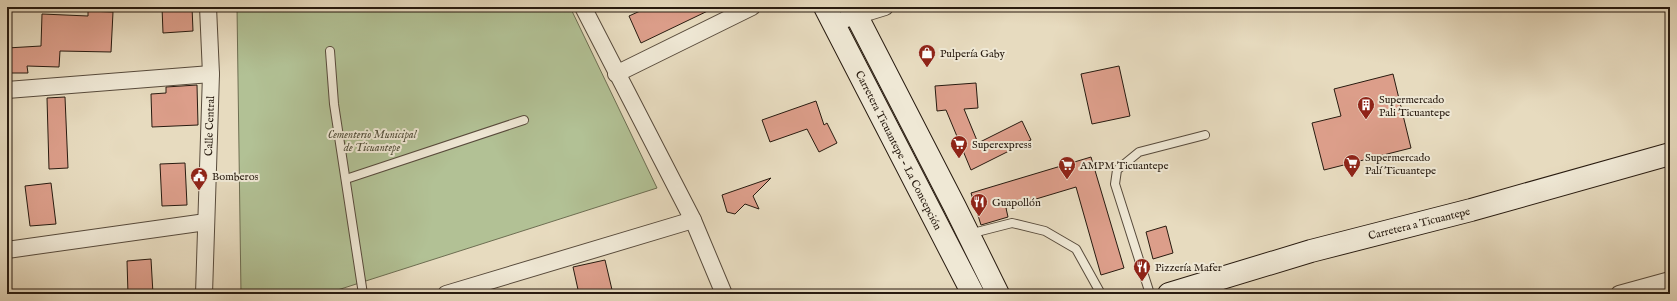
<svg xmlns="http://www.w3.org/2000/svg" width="1677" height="301" font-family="'IM FELL English',serif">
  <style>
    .green { fill: #b2c195; stroke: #6d6e52 }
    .building { fill: #dc9e8a; stroke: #281b10 }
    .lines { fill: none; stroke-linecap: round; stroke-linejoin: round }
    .service-casing { stroke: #584b3c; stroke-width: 10 }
    .minor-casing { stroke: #584b3c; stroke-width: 18 }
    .secondary-casing { stroke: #281b10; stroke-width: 24 }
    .service { stroke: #efe8d5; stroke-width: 8 }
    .minor { stroke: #efe8d5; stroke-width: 16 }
    .secondary { stroke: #efe8d5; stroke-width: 22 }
    .labels { text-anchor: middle; stroke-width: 4; stroke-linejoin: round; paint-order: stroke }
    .poi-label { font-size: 11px; fill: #281b10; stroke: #efe8d5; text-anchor: start }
    .street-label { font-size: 11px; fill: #281b10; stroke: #efe8d5 }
    .park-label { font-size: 11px; font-style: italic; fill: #514d38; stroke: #efe8d5 }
  </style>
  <rect width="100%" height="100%" fill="#e7dbbf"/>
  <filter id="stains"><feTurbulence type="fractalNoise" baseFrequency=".005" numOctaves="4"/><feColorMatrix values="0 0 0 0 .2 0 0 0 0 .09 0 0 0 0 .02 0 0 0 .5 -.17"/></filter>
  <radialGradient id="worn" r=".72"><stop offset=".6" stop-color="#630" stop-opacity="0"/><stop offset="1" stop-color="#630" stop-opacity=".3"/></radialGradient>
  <path class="green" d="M 237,7 L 570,7 L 657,188 L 325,294 L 241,294 Z"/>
  <g class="building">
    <path d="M 162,7 L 192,7 L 193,31 L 163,33 Z"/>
    <path d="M 649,7 L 716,7 L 641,43 L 629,16 Z"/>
    <path d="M 88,11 L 113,12 L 111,52 L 60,51 L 59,67 L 27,66 L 28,73 L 7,73 L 7,48 L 41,46 L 42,14 L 88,16 Z"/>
    <path d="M 1119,66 L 1130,116 L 1092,124 L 1081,74 Z"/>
    <path d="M 1393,74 L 1411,148 L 1324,170 L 1312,123 L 1341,116 L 1334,89 Z"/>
    <path d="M 976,83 L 978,108 L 964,109 L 978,143 L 1022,121 L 1031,140 L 971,170 L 946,110 L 937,111 L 935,86 Z"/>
    <path d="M 197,85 L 198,125 L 152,127 L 151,94 L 166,93 L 166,87 Z"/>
    <path d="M 65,97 L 68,168 L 49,169 L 47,98 Z"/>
    <path d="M 816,101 L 824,125 L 827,123 L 837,143 L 819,152 L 807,129 L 770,142 L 762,120 Z"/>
    <path d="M 1091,157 L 1124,268 L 1101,275 L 1076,187 L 1006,208 L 1008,217 L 981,225 L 971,193 Z"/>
    <path d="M 185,163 L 187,205 L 162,206 L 160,164 Z"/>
    <path d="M 771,178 L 753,196 L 759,209 L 745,204 L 735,214 L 727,212 L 722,195 Z"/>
    <path d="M 51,183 L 56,224 L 30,226 L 25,186 Z"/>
    <path d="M 1166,226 L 1173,253 L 1153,259 L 1146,232 Z"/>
    <path d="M 151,259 L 153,294 L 128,294 L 127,261 Z"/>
    <path d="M 605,260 L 613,294 L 579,294 L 573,267 Z"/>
  </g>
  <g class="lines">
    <defs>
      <g id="service">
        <path d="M 330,51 L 334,104 L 363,294"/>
        <path d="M 346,179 L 524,120"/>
        <path d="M 969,234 L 1012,223 L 1045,231 L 1076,249 L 1101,294"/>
        <path d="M 1150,294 L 1115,184 L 1117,170 L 1139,152 L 1205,135"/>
      </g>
      <g id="minor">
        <path d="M 583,7 L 693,220 L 724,294"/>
        <path d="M 833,23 L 885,7"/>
        <path d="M 616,74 L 752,7"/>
        <path d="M 7,90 L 211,74"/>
        <path d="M 7,250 L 206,222"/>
        <path d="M 204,294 L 211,74 L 208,7"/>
        <path d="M 446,294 L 693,220"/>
        <path d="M 1619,294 L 1670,280"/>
      </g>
      <g id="secondary">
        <path d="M 825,7 L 973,294"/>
        <path d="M 852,7 L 955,207 L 998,294"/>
        <path d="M 1169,294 L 1311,251 L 1471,210 L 1670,154"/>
      </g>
    </defs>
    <use href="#service" class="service-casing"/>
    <use href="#minor" class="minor-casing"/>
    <use href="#secondary" class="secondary-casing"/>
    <use href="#service" class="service"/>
    <use href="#minor" class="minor"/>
    <use href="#secondary" class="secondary"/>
  </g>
  <defs>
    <symbol id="shop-pin" viewBox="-11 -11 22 30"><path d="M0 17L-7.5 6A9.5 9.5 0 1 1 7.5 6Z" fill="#8f2418" stroke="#efe8d5"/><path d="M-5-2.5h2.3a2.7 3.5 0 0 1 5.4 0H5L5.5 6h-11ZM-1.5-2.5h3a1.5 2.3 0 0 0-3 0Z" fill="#fff"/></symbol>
    <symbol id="building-pin" viewBox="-11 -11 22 30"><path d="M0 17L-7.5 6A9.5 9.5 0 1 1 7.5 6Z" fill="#8f2418" stroke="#efe8d5"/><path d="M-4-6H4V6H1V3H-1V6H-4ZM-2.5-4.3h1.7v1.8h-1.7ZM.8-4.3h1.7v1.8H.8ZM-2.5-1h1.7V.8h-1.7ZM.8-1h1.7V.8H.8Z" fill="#fff"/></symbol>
    <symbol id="supermarket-pin" viewBox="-11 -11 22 30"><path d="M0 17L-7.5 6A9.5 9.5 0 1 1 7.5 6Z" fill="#8f2418" stroke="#efe8d5"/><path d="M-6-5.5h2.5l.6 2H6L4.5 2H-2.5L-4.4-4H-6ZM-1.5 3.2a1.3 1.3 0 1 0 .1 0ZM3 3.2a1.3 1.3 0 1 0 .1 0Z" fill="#fff"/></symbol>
    <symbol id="civic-pin" viewBox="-11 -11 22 30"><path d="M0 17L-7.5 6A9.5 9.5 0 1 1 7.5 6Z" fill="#8f2418" stroke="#efe8d5"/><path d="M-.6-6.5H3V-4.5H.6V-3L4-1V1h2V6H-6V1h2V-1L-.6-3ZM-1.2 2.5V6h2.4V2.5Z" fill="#fff"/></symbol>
    <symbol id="restaurant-pin" viewBox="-11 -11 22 30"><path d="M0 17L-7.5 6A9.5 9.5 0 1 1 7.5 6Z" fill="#8f2418" stroke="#efe8d5"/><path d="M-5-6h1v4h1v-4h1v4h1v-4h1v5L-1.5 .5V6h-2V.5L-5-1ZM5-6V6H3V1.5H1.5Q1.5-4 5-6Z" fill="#fff"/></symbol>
  </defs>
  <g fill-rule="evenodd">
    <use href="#shop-pin" x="917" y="43" width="20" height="27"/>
    <use href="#building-pin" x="1356" y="95" width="20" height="27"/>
    <use href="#supermarket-pin" x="949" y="134" width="20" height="27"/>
    <use href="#supermarket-pin" x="1342" y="153" width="20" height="27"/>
    <use href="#supermarket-pin" x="1057" y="155" width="20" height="27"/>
    <use href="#civic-pin" x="189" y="166" width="20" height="27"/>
    <use href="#restaurant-pin" x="969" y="192" width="20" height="27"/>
    <use href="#restaurant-pin" x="1132" y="257" width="20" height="27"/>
  </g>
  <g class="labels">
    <g class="poi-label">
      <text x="940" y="57">Pulpería Gaby</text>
      <text x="1379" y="103">Supermercado<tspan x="1379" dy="13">Pali Ticuantepe</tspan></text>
      <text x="972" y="148">Superexpress</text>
      <text x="1365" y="161">Supermercado<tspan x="1365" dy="13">Palí Ticuantepe</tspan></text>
      <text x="1080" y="169">AMPM Ticuantepe</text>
      <text x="212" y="180">Bomberos</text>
      <text x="992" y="206">Guapollón</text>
      <text x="1155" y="271">Pizzería Mafer</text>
    </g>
    <g class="street-label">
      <text transform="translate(209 126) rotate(-88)" y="4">Calle Central</text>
      <text transform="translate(899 150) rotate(63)" y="4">Carretera Ticuantepe - La Concepción</text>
      <text transform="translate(1419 223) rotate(-14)" y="4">Carretera a Ticuantepe</text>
    </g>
    <g class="park-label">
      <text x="372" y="138">Cementerio Municipal<tspan x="372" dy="13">de Ticuantepe</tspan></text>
    </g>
  </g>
  <rect width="1677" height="301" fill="none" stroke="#e7dbbf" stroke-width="24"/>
  <rect x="8" y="8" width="1661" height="285" fill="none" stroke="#281b10" stroke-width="2"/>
  <rect x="12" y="12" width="1653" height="277" fill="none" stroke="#281b10"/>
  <rect width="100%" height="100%" filter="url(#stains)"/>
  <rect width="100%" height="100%" fill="url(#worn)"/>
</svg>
